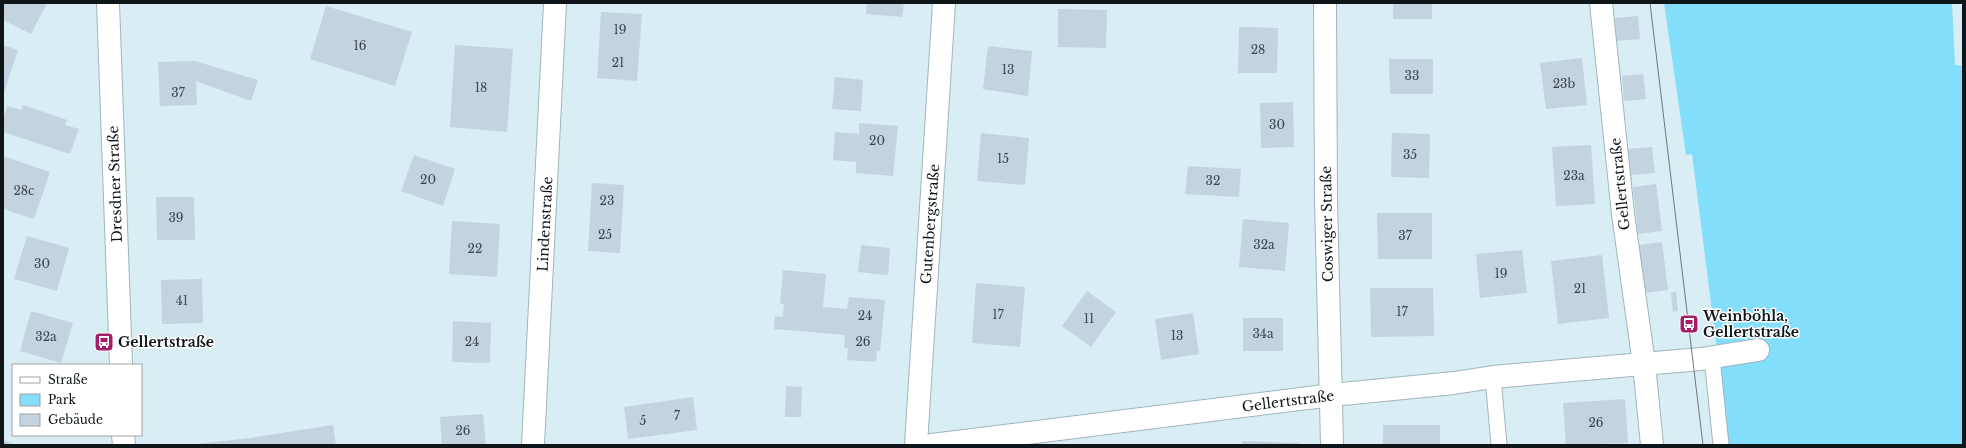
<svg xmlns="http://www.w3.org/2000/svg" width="1966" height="448" font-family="'Libre Baskerville',serif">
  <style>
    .green { fill: #82defb }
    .building { fill: #c4d3e0 }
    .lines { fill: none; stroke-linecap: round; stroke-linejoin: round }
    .service-casing { stroke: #a1b5bc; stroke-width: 17 }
    .minor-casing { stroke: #a1b5bc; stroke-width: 24 }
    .secondary-casing { stroke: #a1b5bc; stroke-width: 24 }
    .service { stroke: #fff; stroke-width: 15 }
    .minor { stroke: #fff; stroke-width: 22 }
    .secondary { stroke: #fff; stroke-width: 22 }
    .tram { stroke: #6b787d; stroke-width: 1 }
    .labels { text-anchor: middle; stroke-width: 3; stroke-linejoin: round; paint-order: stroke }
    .number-label { font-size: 12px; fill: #3c454b }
    .street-label { font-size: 14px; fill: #0f1619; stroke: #fff }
    .poi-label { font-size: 14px; font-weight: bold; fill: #0f1619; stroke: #fff; text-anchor: start }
  </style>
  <rect width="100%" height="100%" fill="#d8edf4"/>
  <path class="green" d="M 1664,3 L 1952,3 L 1955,65 L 1963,66 L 1963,445 L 1729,445 L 1692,154 L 1686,155 Z"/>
  <g class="building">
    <path d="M 3,3 L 47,3 L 31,34 L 3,20 Z"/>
    <path d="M 867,3 L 904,3 L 902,17 L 866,14 Z"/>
    <rect x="1393" y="3" width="39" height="16"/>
    <path d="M 326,6 L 412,32 L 395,86 L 310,59 Z"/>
    <path d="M 1058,9 L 1107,10 L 1106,48 L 1058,47 Z"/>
    <path d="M 601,12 L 642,14 L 637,81 L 597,78 Z"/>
    <path d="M 1638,16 L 1640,39 L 1616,41 L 1615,18 Z"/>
    <path d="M 1239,27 L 1278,28 L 1277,73 L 1238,73 Z"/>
    <path d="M 3,45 L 18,50 L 3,96 Z"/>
    <path d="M 455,45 L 513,49 L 507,132 L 450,127 Z"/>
    <path d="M 988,46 L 1032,51 L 1028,96 L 983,89 Z"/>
    <path d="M 1582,58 L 1587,105 L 1546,109 L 1540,63 Z"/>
    <path d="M 1389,59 L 1433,59 L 1433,94 L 1390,94 Z"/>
    <path d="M 195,61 L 258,80 L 251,101 L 196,81 L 197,105 L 160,106 L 158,62 Z"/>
    <path d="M 1643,74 L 1646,99 L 1624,101 L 1622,76 Z"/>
    <path d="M 835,77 L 863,80 L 861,111 L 832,109 Z"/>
    <path d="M 1293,102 L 1294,147 L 1261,148 L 1260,103 Z"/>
    <path d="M 23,105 L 67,120 L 65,125 L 79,129 L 70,154 L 3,132 L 3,113 L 5,114 L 7,106 L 21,110 Z"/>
    <path d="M 859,123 L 898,126 L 893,176 L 856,173 L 856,162 L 833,160 L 835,132 L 859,134 Z"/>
    <path d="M 981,133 L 1029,138 L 1025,185 L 977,181 Z"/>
    <path d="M 1392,133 L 1430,134 L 1429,178 L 1391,177 Z"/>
    <path d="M 1591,145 L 1595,204 L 1556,206 L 1552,147 Z"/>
    <path d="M 1652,147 L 1655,173 L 1630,175 L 1627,149 Z"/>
    <path d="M 414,155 L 455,169 L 443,206 L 401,191 Z"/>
    <path d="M 3,156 L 50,172 L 34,219 L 3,209 Z"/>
    <path d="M 1188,166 L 1241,169 L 1239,197 L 1185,194 Z"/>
    <path d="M 592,183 L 624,185 L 620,253 L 588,251 Z"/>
    <path d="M 1656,184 L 1662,231 L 1638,234 L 1633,187 Z"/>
    <path d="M 156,197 L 194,197 L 195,240 L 157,240 Z"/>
    <path d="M 1377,213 L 1432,213 L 1432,259 L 1378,259 Z"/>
    <path d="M 1243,219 L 1289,223 L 1285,271 L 1239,267 Z"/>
    <path d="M 452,221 L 500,224 L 497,277 L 449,274 Z"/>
    <path d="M 27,236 L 69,248 L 57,291 L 14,279 Z"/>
    <path d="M 1662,242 L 1668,290 L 1645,293 L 1639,245 Z"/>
    <path d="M 861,245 L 890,248 L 888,275 L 858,272 Z"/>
    <path d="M 1522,250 L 1527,293 L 1480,298 L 1476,254 Z"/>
    <path d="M 1602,255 L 1609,318 L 1558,324 L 1551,261 Z"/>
    <path d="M 783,270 L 826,274 L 823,307 L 847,309 L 849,297 L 885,300 L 880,351 L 877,351 L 876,362 L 847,360 L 848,348 L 844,348 L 845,335 L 774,329 L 775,316 L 783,317 L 784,304 L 780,304 Z"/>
    <path d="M 202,279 L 203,323 L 162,324 L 161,280 Z"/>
    <path d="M 976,283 L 1025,287 L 1020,347 L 972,343 Z"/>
    <path d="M 1370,288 L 1433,288 L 1434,336 L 1371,337 Z"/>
    <path d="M 1087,291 L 1116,312 L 1091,347 L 1062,326 Z"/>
    <path d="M 1676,292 L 1678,311 L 1673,312 L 1671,293 Z"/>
    <path d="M 31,311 L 73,323 L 61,363 L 20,351 Z"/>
    <path d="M 1193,313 L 1199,354 L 1161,360 L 1155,319 Z"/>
    <rect x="1243" y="318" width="40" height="33"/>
    <path d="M 453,321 L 491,323 L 490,363 L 452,362 Z"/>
    <path d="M 786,386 L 802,387 L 801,417 L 785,417 Z"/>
    <path d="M 693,397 L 697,430 L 628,439 L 624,407 Z"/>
    <path d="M 1625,399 L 1628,443 L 1566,445 L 1563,403 Z"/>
    <path d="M 483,414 L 486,445 L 442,445 L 440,417 Z"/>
    <path d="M 333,425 L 336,445 L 187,445 L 250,438 Z"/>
    <rect x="1383" y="425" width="57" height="20"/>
    <path d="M 3,440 L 16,445 L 3,445 Z"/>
    <path d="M 1242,441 L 1299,443 L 1299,445 L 1242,445 Z"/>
  </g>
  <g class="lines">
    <defs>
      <g id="service">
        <path d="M 1712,358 L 1721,445"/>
        <path d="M 1493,377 L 1499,445"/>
      </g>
      <g id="minor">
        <path d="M 1325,3 L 1326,200 L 1332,445"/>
        <path d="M 1601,3 L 1623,214 L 1644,364 L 1652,445"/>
        <path d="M 533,445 L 555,3"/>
        <path d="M 916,445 L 944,3"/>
        <path d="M 932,445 L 1332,395 L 1454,383 L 1493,377 L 1701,359 L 1758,350"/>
      </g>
      <g id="secondary">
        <path d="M 108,3 L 121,365"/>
        <path d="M 123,435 L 124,445"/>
      </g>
    </defs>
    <use href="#service" class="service-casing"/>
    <use href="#minor" class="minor-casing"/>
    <use href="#secondary" class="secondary-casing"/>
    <use href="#service" class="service"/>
    <use href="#minor" class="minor"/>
    <use href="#secondary" class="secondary"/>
    <path class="tram" d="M 1650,3 L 1703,445"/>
  </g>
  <defs>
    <symbol id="bus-square" viewBox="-11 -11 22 22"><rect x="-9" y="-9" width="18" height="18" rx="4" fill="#a31d69" stroke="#fff"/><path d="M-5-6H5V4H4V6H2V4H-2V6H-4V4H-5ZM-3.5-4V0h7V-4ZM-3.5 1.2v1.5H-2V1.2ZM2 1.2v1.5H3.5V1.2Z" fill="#fff"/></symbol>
  </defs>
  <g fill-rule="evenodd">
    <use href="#bus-square" x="1678" y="313" width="22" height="22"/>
    <use href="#bus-square" x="93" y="331" width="22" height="22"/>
  </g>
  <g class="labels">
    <g class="number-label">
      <text x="620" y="34">19</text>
      <text x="360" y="50">16</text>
      <text x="1258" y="54">28</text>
      <text x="618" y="67">21</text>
      <text x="1008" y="74">13</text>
      <text x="1412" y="80">33</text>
      <text x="1564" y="88">23b</text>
      <text x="481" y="92">18</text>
      <text x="178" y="97">37</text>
      <text x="1277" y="129">30</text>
      <text x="877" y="145">20</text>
      <text x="1410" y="159">35</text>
      <text x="1003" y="163">15</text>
      <text x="1574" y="180">23a</text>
      <text x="428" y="184">20</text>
      <text x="1213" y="185">32</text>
      <text x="24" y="195">28c</text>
      <text x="607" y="205">23</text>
      <text x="176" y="222">39</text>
      <text x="605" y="239">25</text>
      <text x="1405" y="240">37</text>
      <text x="1264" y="249">32a</text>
      <text x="475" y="253">22</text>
      <text x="42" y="268">30</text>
      <text x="1501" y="278">19</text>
      <text x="1580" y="293">21</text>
      <text x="182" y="305">41</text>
      <text x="1402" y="316">17</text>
      <text x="998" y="319">17</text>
      <text x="865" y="320">24</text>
      <text x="1089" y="323">11</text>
      <text x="1263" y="338">34a</text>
      <text x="1177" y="340">13</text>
      <text x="46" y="341">32a</text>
      <text x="472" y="346">24</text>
      <text x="863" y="346">26</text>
      <text x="677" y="420">7</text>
      <text x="643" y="425">5</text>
      <text x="1596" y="427">26</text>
      <text x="463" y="435">26</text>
    </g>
    <g class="street-label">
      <text transform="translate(115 184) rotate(-92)" y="5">Dresdner Straße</text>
      <text transform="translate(1620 184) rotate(-96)" y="5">Gellertstraße</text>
      <text transform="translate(545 224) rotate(-87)" y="5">Lindenstraße</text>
      <text transform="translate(930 224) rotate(-86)" y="5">Gutenbergstraße</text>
      <text transform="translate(1327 224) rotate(-91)" y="5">Coswiger Straße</text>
      <text transform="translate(1288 401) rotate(-7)" y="5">Gellertstraße</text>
    </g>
    <g class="poi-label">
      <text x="1703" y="321">Weinböhla,<tspan x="1703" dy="16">Gellertstraße</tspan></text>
      <text x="118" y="347">Gellertstraße</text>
    </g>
  </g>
  <rect width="1966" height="448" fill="none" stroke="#0f1619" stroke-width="8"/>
  <rect x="12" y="364" width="130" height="72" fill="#ffffff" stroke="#9fa2a3"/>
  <rect x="20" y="377" width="20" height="6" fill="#ffffff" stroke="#9fa2a3"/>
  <text x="48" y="384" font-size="12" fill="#0f1619">Straße</text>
  <rect x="20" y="394" width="20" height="12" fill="#82defb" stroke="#9fa2a3"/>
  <text x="48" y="404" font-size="12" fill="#0f1619">Park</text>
  <rect x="20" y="414" width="20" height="12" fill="#c4d3e0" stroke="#9fa2a3"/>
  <text x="48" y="424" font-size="12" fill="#0f1619">Gebäude</text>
</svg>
